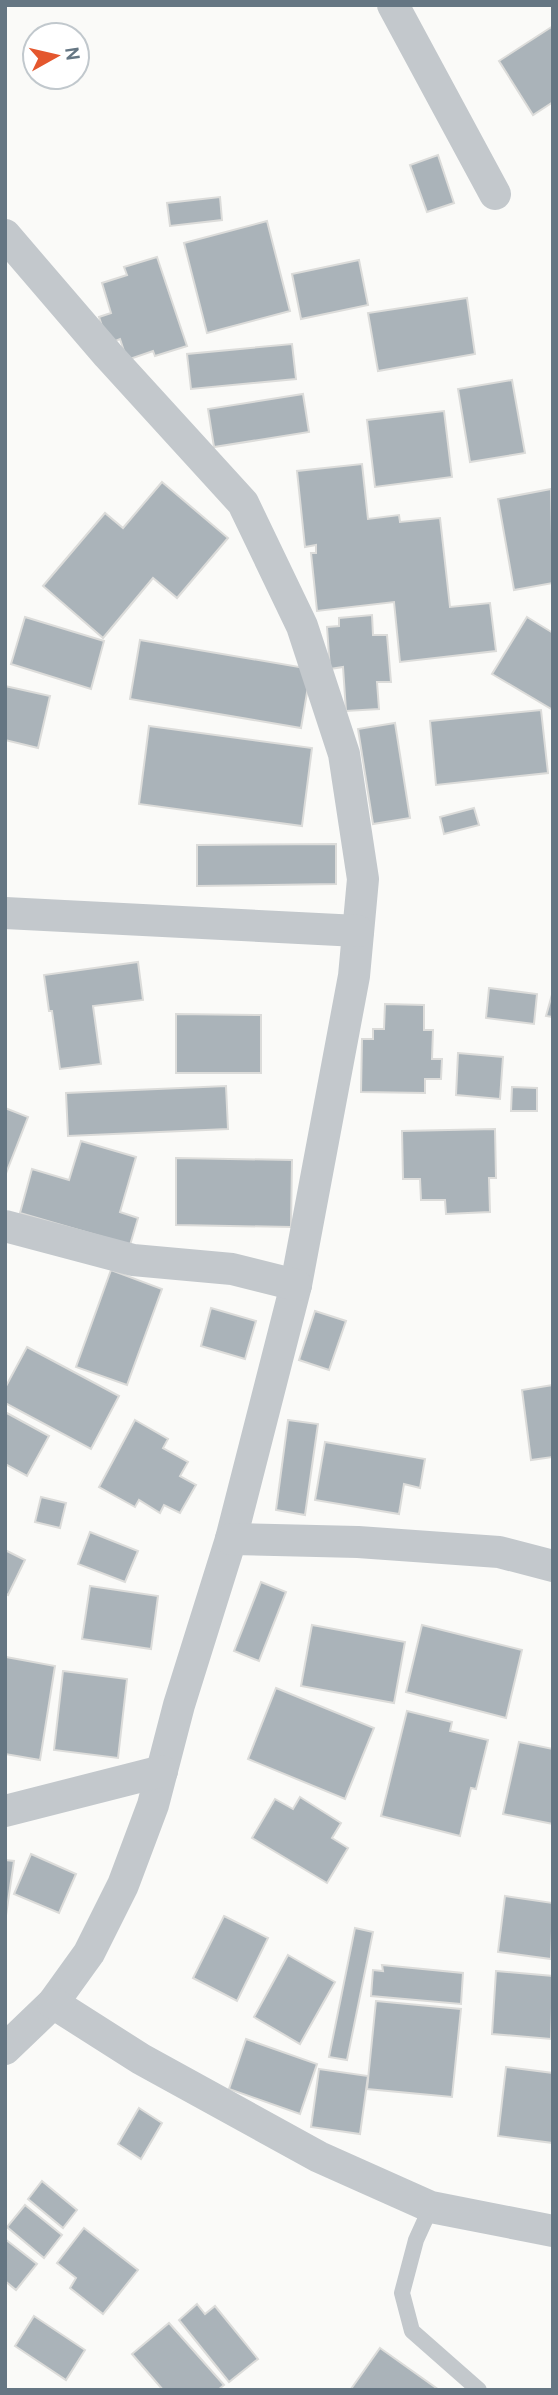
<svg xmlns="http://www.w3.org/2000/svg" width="558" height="2395" font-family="Cabin,sans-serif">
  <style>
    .building { fill: #aab3b9; stroke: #dcdcda; stroke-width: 2 }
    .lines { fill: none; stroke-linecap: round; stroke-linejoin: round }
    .lane { stroke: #c3c8cc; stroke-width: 16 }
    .street { stroke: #c3c8cc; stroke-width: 32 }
  </style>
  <rect width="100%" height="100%" fill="#fafaf8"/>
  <g class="building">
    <path d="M 553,26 L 553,102 L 533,115 L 499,61 Z"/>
    <path d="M 438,155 L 454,203 L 427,212 L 410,165 Z"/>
    <path d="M 220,197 L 222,220 L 170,226 L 167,203 Z"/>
    <path d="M 267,221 L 290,311 L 207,333 L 184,243 Z"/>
    <path d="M 157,257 L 187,346 L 155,356 L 153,351 L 127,360 L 120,339 L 108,344 L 99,317 L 111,313 L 102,283 L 127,275 L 124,267 Z"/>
    <path d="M 359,260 L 368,305 L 301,319 L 292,274 Z"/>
    <path d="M 467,298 L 475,354 L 378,371 L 368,313 Z"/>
    <path d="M 292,344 L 296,379 L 191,389 L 187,354 Z"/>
    <path d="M 512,380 L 525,453 L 470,462 L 458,389 Z"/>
    <path d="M 303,394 L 309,432 L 214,447 L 208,409 Z"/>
    <path d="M 444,411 L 452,477 L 375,487 L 367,420 Z"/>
    <path d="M 362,464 L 368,519 L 399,515 L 400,522 L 440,518 L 450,607 L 490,603 L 496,651 L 400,662 L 394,602 L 317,611 L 311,553 L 316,553 L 316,545 L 305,547 L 297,471 Z"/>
    <path d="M 162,482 L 228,538 L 177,598 L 153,578 L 103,638 L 43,586 L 105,513 L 123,528 Z"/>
    <path d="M 551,489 L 553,583 L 514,590 L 498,499 Z"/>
    <path d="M 372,615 L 373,635 L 387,635 L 391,682 L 377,682 L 379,709 L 346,711 L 343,667 L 330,669 L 327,627 L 339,626 L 339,618 Z"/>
    <path d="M 25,617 L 104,641 L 91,689 L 11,664 Z"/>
    <path d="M 527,617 L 553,633 L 553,710 L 492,674 Z"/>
    <path d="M 140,640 L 311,669 L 301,728 L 130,699 Z"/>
    <path d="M 5,686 L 50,696 L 38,748 L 5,740 Z"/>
    <path d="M 541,710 L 548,773 L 436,785 L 430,721 Z"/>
    <path d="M 395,723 L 410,818 L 373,824 L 358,729 Z"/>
    <path d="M 149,726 L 312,748 L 302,826 L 139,804 Z"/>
    <path d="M 474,808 L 479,825 L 444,834 L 440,817 Z"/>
    <path d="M 336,844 L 336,884 L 197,886 L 197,845 Z"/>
    <path d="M 138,962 L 143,1000 L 93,1006 L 101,1064 L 60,1069 L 52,1011 L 49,1011 L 44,975 Z"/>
    <path d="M 489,988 L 537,994 L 534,1024 L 486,1018 Z"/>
    <path d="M 553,991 L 553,1017 L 546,1016 Z"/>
    <path d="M 385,1004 L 424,1005 L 424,1030 L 433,1030 L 432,1059 L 442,1059 L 441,1079 L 425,1079 L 425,1093 L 361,1092 L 362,1039 L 373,1039 L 373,1029 L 384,1029 Z"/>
    <path d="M 176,1014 L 261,1015 L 261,1073 L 176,1073 Z"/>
    <path d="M 458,1053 L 503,1057 L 500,1099 L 456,1095 Z"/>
    <path d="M 226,1086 L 228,1129 L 68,1136 L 66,1093 Z"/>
    <path d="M 512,1087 L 537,1088 L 537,1111 L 511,1111 Z"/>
    <path d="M 5,1108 L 28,1117 L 5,1176 Z"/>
    <path d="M 495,1129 L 496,1178 L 489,1178 L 490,1212 L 446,1214 L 445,1200 L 421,1200 L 420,1179 L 403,1179 L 402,1131 Z"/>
    <path d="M 81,1141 L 136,1157 L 120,1212 L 138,1218 L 130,1245 L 20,1213 L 32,1169 L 69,1180 Z"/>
    <path d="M 176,1158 L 292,1160 L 291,1227 L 176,1225 Z"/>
    <path d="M 111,1270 L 162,1289 L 127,1385 L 76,1367 Z"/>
    <path d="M 211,1308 L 256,1321 L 245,1359 L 201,1346 Z"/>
    <path d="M 315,1311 L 346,1321 L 329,1370 L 299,1360 Z"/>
    <path d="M 27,1347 L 119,1396 L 91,1449 L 5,1403 L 5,1388 Z"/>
    <path d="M 553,1385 L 553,1457 L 531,1460 L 522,1390 Z"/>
    <path d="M 5,1412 L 49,1436 L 27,1476 L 5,1464 Z"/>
    <path d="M 135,1420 L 168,1439 L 163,1448 L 188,1462 L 180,1476 L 196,1485 L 180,1513 L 164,1505 L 160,1513 L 139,1500 L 135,1507 L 99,1487 Z"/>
    <path d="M 288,1420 L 318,1424 L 305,1515 L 276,1510 Z"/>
    <path d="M 325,1442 L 425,1459 L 420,1488 L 404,1484 L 399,1514 L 315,1500 Z"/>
    <path d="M 41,1497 L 66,1503 L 60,1528 L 35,1522 Z"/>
    <path d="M 90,1532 L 138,1551 L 125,1582 L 78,1564 Z"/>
    <path d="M 5,1550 L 25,1560 L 8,1595 L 5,1593 Z"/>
    <path d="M 261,1582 L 286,1592 L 259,1661 L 234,1651 Z"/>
    <path d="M 90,1586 L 158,1596 L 151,1649 L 82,1639 Z"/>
    <path d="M 312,1625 L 405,1642 L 394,1703 L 301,1686 Z"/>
    <path d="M 422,1625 L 522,1650 L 506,1718 L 406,1692 Z"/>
    <path d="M 6,1657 L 55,1666 L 40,1760 L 5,1754 Z"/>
    <path d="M 63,1671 L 127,1679 L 118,1758 L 54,1750 Z"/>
    <path d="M 276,1688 L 374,1728 L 345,1799 L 248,1759 Z"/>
    <path d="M 407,1711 L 452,1722 L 450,1731 L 488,1740 L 476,1789 L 471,1788 L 460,1836 L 381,1816 Z"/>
    <path d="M 519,1742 L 553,1749 L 553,1824 L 503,1814 Z"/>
    <path d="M 300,1797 L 341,1823 L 332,1838 L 348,1848 L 327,1883 L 252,1838 L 275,1799 L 293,1809 Z"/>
    <path d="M 31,1854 L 76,1874 L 59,1913 L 14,1894 Z"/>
    <path d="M 5,1860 L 14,1861 L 5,1922 Z"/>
    <path d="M 505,1896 L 553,1903 L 551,1959 L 498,1952 Z"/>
    <path d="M 224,1916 L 268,1938 L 237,2001 L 193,1978 Z"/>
    <path d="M 355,1928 L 373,1932 L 347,2060 L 329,2057 Z"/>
    <path d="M 288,1955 L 335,1982 L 300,2044 L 254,2017 Z"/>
    <path d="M 382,1965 L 463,1973 L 461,2004 L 371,1996 L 373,1970 L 383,1971 Z"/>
    <path d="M 496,1971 L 553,1976 L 551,2039 L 492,2034 Z"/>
    <path d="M 376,2001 L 461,2009 L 452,2097 L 367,2089 Z"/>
    <path d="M 246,2039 L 317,2064 L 300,2114 L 229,2089 Z"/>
    <path d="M 506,2067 L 553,2073 L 553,2143 L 498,2136 Z"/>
    <path d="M 319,2069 L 368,2076 L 360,2134 L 311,2127 Z"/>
    <path d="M 139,2108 L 162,2123 L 141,2159 L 118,2144 Z"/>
    <path d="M 42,2181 L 77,2210 L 63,2228 L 28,2199 Z"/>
    <path d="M 25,2205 L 62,2235 L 44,2258 L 7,2227 Z"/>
    <path d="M 84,2228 L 138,2270 L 103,2314 L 70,2288 L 76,2278 L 57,2263 Z"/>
    <path d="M 5,2239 L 37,2264 L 16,2290 L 5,2281 Z"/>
    <path d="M 197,2304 L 205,2314 L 215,2306 L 258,2359 L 229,2382 L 179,2320 Z"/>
    <path d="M 34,2316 L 85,2350 L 66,2380 L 15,2346 Z"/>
    <path d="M 169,2323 L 224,2385 L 218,2390 L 163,2390 L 132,2354 Z"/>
    <path d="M 380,2348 L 439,2390 L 351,2389 Z"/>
  </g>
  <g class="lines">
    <path class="lane" d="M 431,2207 L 416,2240 L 402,2293 L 412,2331 L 479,2390"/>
    <g class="street">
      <path d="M 393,5 L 495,194"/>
      <path d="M 5,235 L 108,355 L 243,503 L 302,626 L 344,754 L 363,879 L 354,976 L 296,1285 L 231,1539 L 179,1705 L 153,1805 L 123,1885 L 89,1953 L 53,2003 L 5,2049"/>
      <path d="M 5,913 L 358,931"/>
      <path d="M 5,1226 L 133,1260 L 232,1269 L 296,1285"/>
      <path d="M 231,1539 L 358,1542 L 499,1552 L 553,1566"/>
      <path d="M 5,1811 L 162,1771"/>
      <path d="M 53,2003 L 141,2059 L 319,2157 L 431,2207 L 553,2231"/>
    </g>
  </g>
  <rect width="558" height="2395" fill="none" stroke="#657683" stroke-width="14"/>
  <g transform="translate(56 56) rotate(82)"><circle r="33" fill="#ffffff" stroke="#c1c8cd" stroke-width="2"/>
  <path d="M0-5L12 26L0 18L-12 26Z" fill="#e4572e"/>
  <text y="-10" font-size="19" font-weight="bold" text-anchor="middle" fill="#657683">N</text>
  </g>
</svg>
